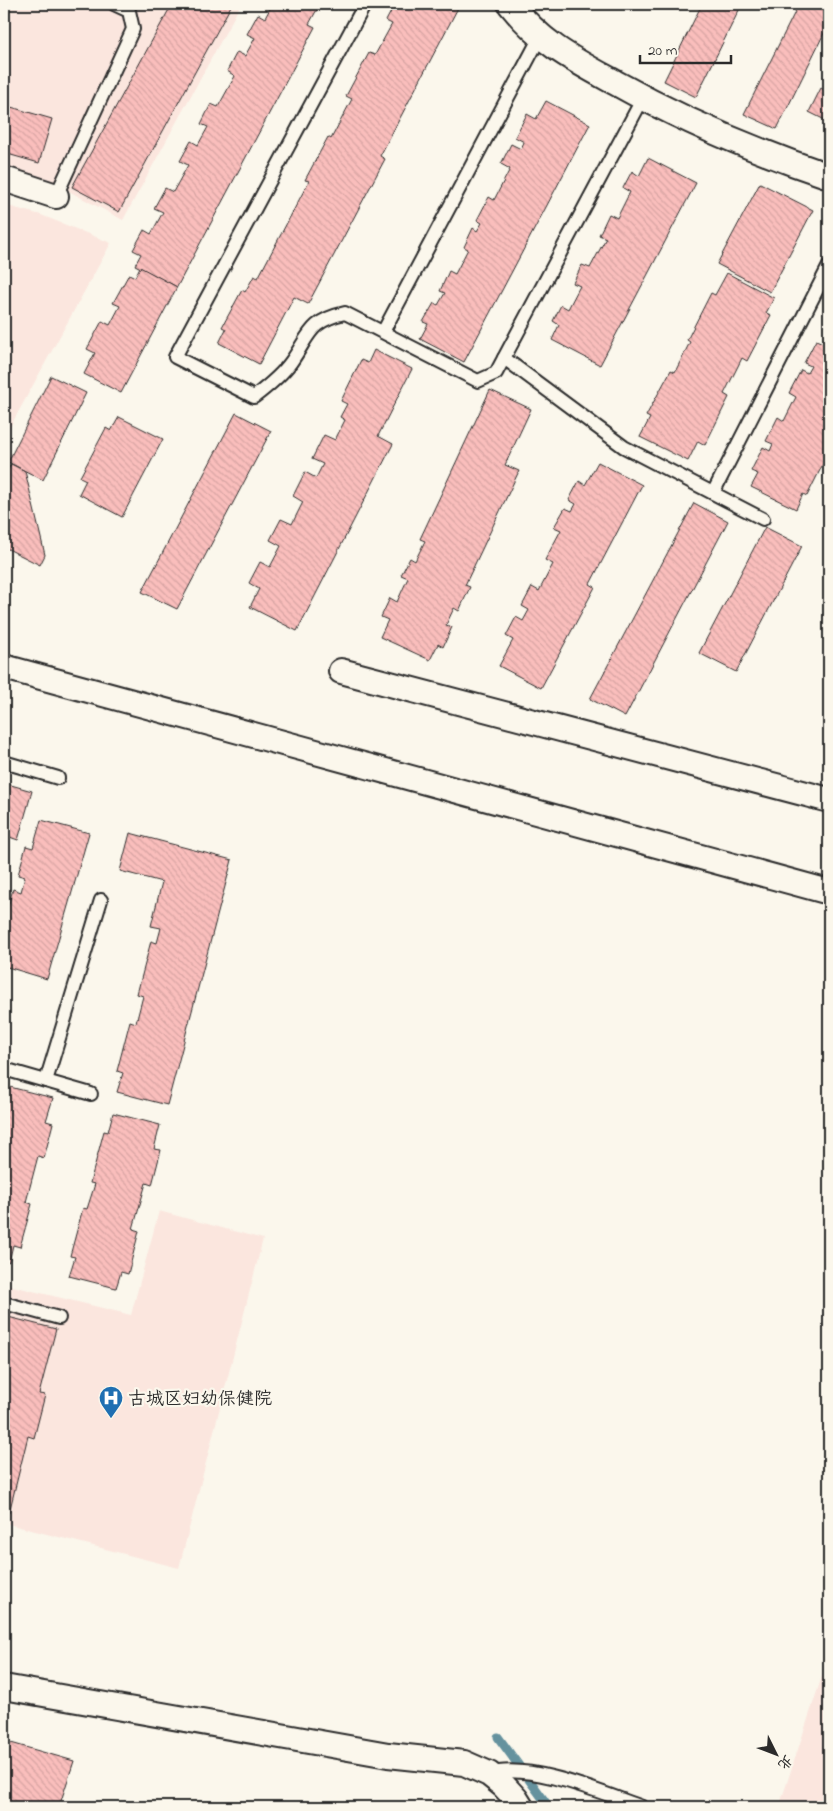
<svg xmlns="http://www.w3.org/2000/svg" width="833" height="1811" font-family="'Indie Flower','LXGW WenKai TC',sans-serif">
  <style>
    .built { fill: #fbe6de }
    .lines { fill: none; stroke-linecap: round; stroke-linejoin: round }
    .stream { stroke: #65929e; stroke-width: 9 }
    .building { fill: url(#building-back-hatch); stroke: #2b2b2b }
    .lane-casing { stroke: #2b2b2b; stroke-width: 16 }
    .street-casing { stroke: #2b2b2b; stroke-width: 28 }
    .lane { stroke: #fbf7ec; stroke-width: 12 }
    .street { stroke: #fbf7ec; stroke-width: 24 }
    .labels { text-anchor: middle; stroke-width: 4.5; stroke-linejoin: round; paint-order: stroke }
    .poi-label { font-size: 18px; fill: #2b2b2b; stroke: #fbf7ec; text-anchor: start }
  </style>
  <defs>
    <pattern id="building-back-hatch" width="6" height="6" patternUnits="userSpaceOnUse" patternTransform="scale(1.25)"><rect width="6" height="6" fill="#fabebc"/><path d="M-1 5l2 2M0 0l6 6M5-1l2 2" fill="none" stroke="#d6a3a2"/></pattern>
  </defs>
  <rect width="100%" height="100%" fill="#fbf7ec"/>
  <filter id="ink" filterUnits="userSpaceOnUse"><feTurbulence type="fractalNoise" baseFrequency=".02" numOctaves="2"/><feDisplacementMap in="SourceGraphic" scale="10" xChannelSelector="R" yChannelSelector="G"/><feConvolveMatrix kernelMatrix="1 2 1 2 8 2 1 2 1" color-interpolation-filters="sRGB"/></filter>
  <g filter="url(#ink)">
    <g class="built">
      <path d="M 4,4 L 241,4 L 123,220 L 48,180 L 4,166 Z"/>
      <path d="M 4,205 L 41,215 L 111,243 L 4,438 Z"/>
      <path d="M 159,1211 L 263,1239 L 179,1568 L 4,1523 L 4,1284 L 131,1315 Z"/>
      <path d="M 829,1655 L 829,1807 L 779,1807 Z"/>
    </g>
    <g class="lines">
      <path class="stream" d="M 498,1737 L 549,1807"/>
    </g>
    <g class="building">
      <path d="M 172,4 L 232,4 L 119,212 L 72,187 Z"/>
      <path d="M 270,4 L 320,4 L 309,24 L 315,27 L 177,287 L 135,265 L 141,254 L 133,250 L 144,230 L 151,234 L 163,212 L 154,208 L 165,188 L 173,192 L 188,165 L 180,161 L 191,141 L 198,145 L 208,127 L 201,124 L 211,104 L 218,107 L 235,76 L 227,71 L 237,52 L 245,56 L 255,38 L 247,34 L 258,14 L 265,18 L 272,5 Z"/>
      <path d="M 395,4 L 460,4 L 380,156 L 385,159 L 308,304 L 294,297 L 259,364 L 219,343 L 226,329 L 222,327 L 242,290 L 245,292 L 254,276 L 258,278 L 309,181 L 305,180 L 328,137 L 331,139 L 352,99 L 346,96 L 369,53 L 375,55 L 392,24 L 386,21 Z"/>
      <path d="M 702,4 L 742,4 L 696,97 L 664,81 Z"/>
      <path d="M 799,4 L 829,4 L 829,23 L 777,129 L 744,114 Z"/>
      <path d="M 821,88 L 829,93 L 829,122 L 809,112 Z"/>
      <path d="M 546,101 L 590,124 L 464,362 L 420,339 L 428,324 L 423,322 L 434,303 L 438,305 L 445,293 L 440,291 L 449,271 L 455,274 L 468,249 L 464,247 L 473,228 L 477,231 L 482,223 L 477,220 L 489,197 L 494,200 L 510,169 L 501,164 L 511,144 L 521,149 L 524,142 L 515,137 L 527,114 L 536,119 Z"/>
      <path d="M 4,105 L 52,119 L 39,163 L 4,153 Z"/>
      <path d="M 648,158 L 696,183 L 600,365 L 552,340 L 559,325 L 553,321 L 561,305 L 568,309 L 580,286 L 573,283 L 582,265 L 590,268 L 606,238 L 599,235 L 609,214 L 617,218 L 630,192 L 623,188 L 632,171 L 639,176 Z"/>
      <path d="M 760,183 L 813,210 L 770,292 L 717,264 Z"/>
      <path d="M 140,267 L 177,287 L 121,393 L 84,374 L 95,353 L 87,349 L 102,321 L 110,325 L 120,306 L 113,303 L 129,274 L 135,277 Z"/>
      <path d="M 727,273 L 774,298 L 766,313 L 771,315 L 747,361 L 742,358 L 724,394 L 729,397 L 705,445 L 698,441 L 688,461 L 640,437 L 650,418 L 646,416 L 671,370 L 675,372 L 690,342 L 687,340 L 711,293 L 715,295 Z"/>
      <path d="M 828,332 L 829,441 L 826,447 L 829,448 L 829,452 L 807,496 L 803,494 L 796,509 L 751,487 L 758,474 L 751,471 L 763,447 L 770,451 L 773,444 L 766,441 L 778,417 L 784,421 L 796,397 L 789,393 L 801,370 L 807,373 L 811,366 L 804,363 L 816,340 L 823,343 Z"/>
      <path d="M 374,350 L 412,369 L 378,436 L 393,444 L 297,631 L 250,607 L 259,589 L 249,583 L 260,562 L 270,567 L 281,546 L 270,540 L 281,519 L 292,524 L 303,502 L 293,496 L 305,472 L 316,478 L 323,464 L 312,459 L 324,435 L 335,440 L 345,420 L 340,417 L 347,404 L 341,401 L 361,360 L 368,363 Z"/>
      <path d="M 51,376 L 86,393 L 43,480 L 8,462 Z"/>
      <path d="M 490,390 L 531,409 L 505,465 L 519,471 L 465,585 L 470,587 L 459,611 L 454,608 L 446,625 L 452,627 L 443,647 L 438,644 L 430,660 L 380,637 L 388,620 L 381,617 L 390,598 L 397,602 L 408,578 L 401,575 L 410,558 L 415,561 L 425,541 L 420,539 Z"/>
      <path d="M 236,413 L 271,431 L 177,609 L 142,592 Z"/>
      <path d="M 119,417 L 163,439 L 122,517 L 79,494 L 86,480 L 80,477 L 106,428 L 111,431 Z"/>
      <path d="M 598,462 L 642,485 L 590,584 L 595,587 L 541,688 L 499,666 L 513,640 L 506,636 L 516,617 L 523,621 L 529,610 L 522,606 L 532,587 L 539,591 L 553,564 L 545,560 L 561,530 L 554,527 L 565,508 L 572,511 L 576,504 L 569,500 L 579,481 L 585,485 Z"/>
      <path d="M 11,464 L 25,471 L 45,555 L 40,565 L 4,547 L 4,477 Z"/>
      <path d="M 694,503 L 728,521 L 625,717 L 590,699 Z"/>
      <path d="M 765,527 L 802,546 L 736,672 L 699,653 Z"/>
      <path d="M 4,783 L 32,791 L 18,840 L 4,835 Z"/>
      <path d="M 41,820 L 89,833 L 47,979 L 4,966 L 4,920 L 13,889 L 21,892 L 25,877 L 18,875 L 26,846 L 33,848 Z"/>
      <path d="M 130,833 L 232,860 L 167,1105 L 117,1092 L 123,1073 L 117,1071 L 130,1021 L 136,1023 L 143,996 L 137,994 L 151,941 L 157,943 L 161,928 L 151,926 L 162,882 L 120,871 Z"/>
      <path d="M 6,1086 L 53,1098 L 46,1121 L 53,1123 L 44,1158 L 38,1156 L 26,1202 L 32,1204 L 20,1247 L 13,1245 L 9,1262 L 4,1260 L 4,1093 Z"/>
      <path d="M 113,1113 L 160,1125 L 154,1149 L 161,1150 L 152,1185 L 146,1183 L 133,1229 L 139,1231 L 128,1274 L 121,1272 L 116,1288 L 69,1276 L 75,1257 L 70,1256 L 83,1208 L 87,1209 L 95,1184 L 90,1183 L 104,1131 L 108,1132 Z"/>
      <path d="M 4,1316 L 56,1329 L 39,1394 L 45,1395 L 34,1438 L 28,1436 L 9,1513 L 4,1511 Z"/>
      <path d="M 4,1741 L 74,1761 L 59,1807 L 4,1807 Z"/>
    </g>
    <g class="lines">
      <defs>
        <g id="lane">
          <path d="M 365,4 L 175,357 L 254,397 C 267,387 281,376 291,362 C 310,335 309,321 345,313 L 478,381 L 496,373 L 643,98"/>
          <path d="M 56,196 L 133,29 L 129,11 L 114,4"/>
          <path d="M 383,332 L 540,37"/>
          <path d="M 504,358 L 624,447 L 763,519"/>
          <path d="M 713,493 L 829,266"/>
          <path d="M 4,762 L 58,778"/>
          <path d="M 4,1069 L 91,1094"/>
          <path d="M 46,1081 L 101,900"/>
          <path d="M 4,1303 L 59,1318"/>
          <path d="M 489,1774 C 530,1762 602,1793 642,1807"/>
        </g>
        <g id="street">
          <path d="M 510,4 C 542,44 572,59 616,83 C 684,121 755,151 829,176"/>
          <path d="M 4,179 L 56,196"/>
          <path d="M 4,667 L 829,892"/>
          <path d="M 341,671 L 829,800"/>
          <path d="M 4,1687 L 388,1755 L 464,1763 L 489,1774 L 504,1786 L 516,1799 L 521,1807"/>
        </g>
      </defs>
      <use href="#lane" class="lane-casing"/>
      <use href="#street" class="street-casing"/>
      <use href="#lane" class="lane"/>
      <use href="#street" class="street"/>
    </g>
  </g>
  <defs>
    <symbol id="hospital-pin" viewBox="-11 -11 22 30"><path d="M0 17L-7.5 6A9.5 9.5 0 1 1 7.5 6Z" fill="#1f6fb2" stroke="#fbf7ec"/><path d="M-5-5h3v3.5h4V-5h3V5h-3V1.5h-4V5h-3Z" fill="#fff"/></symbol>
  </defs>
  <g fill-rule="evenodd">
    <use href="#hospital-pin" x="97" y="1384" width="28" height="38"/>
  </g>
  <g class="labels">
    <g class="poi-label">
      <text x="128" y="1404">古城区妇幼保健院</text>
    </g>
  </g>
  <rect width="833" height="1811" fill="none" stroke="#fbf7ec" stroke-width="20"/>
  <rect x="10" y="10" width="813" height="1791" fill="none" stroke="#2b2b2b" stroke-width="2" filter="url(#ink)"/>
  <g transform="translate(776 1754) rotate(132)" stroke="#fbf7ec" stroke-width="4" paint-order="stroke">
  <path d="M0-4L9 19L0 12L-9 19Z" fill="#2b2b2b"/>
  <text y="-8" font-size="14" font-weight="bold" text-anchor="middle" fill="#2b2b2b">北</text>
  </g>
  <path d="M640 55v8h91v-8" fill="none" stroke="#2b2b2b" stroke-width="2.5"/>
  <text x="648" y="55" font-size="15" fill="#2b2b2b" stroke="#fbf7ec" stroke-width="4" paint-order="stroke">20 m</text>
</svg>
